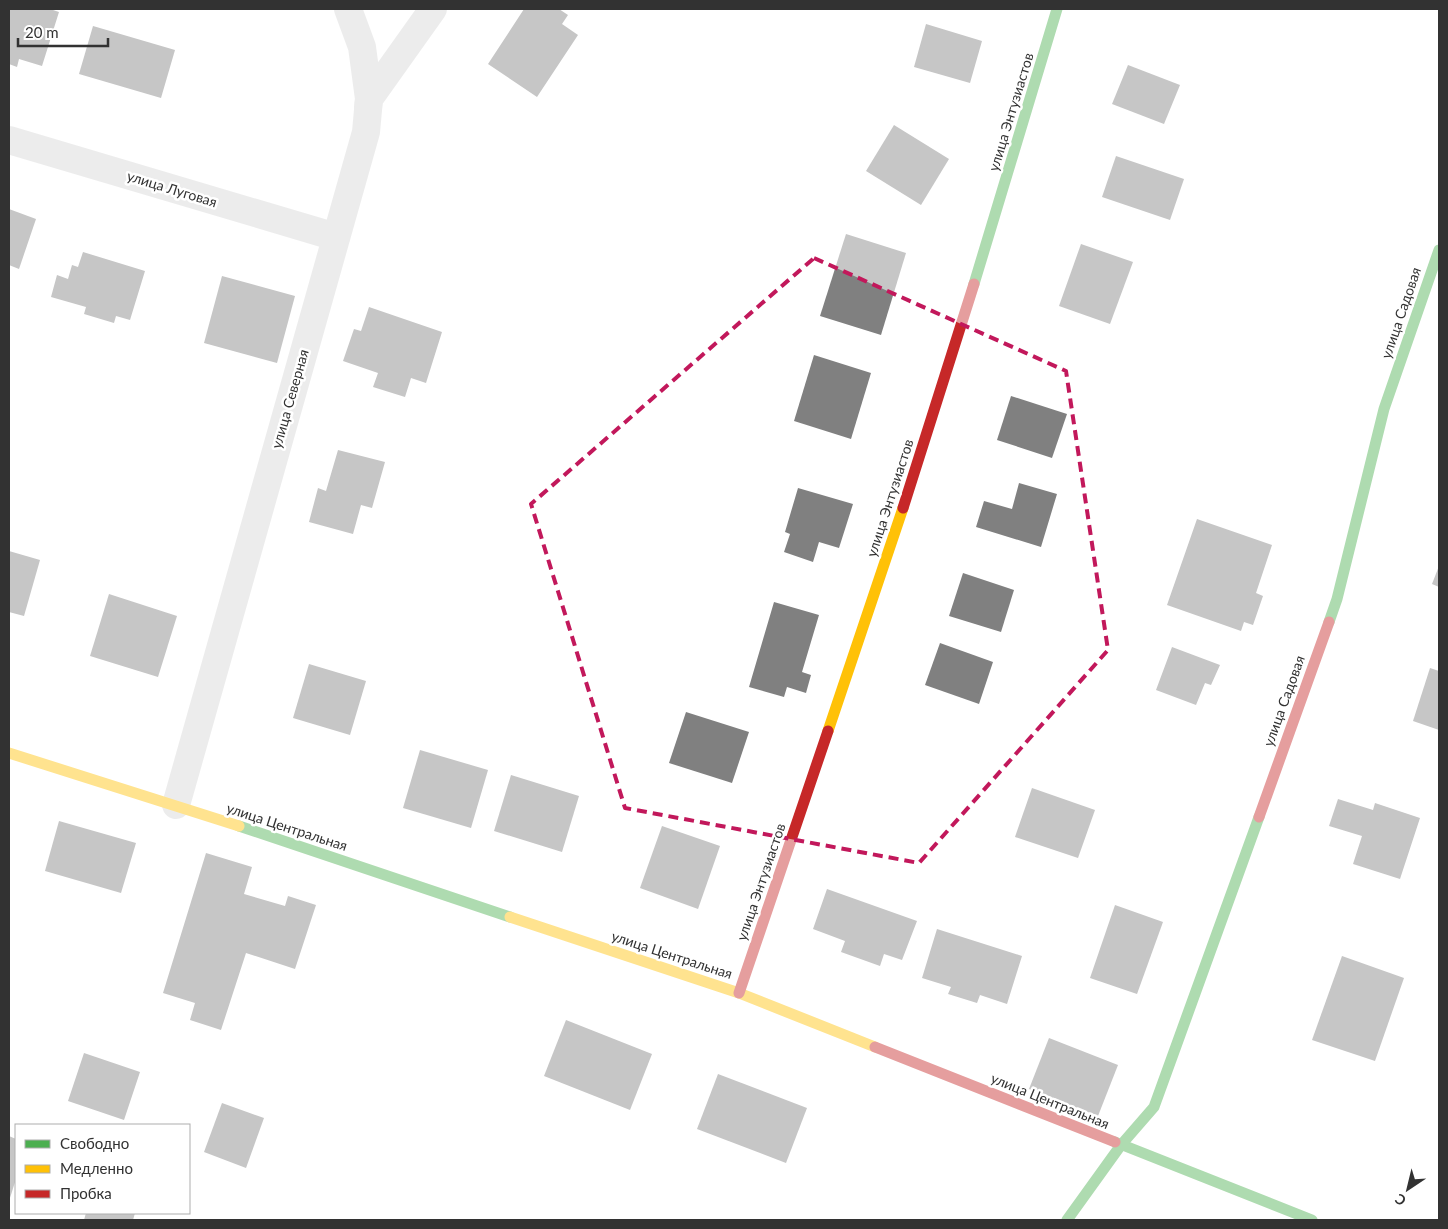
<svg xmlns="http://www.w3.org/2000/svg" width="1448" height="1229" font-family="Lato,sans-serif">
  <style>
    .building { fill: #808080 }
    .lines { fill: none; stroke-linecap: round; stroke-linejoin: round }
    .street { stroke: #d6d6d6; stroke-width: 28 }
    .fast { stroke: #4caf50; stroke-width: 11 }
    .slow { stroke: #ffc107; stroke-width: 11 }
    .jam { stroke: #c62828; stroke-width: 11 }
    .marked { fill: none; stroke: #c2185b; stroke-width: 4; stroke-dasharray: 10 6; stroke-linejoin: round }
    .labels { text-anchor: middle; stroke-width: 5; stroke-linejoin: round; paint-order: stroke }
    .street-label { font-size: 14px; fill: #323232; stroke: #fff }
  </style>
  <rect width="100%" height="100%" fill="#fff"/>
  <g class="building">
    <path d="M 9,9 L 50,9 L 59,12 L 42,66 L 19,59 L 17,67 L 9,64 Z"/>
    <path d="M 524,9 L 559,9 L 568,15 L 562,24 L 578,35 L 537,97 L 488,64 Z"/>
    <path d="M 926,24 L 982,41 L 970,83 L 914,67 Z"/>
    <path d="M 93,26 L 175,50 L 161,98 L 79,74 Z"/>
    <path d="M 1128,65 L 1180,85 L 1164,124 L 1112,104 Z"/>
    <path d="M 894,125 L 949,159 L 921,205 L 866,171 Z"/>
    <path d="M 1116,156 L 1184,179 L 1170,220 L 1102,197 Z"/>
    <path d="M 9,209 L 36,219 L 19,269 L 9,265 Z"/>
    <path d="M 846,234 L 906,253 L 881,335 L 820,316 Z"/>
    <path d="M 1081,244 L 1133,262 L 1110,324 L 1059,306 Z"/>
    <path d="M 83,252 L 145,271 L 130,320 L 116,316 L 114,323 L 84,314 L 86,307 L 51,297 L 57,275 L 68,279 L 72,265 L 78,267 Z"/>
    <path d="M 222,276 L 295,296 L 277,363 L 204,343 Z"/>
    <path d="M 369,307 L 442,332 L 426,383 L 411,378 L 405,397 L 373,387 L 378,373 L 343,361 L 354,329 L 361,331 Z"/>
    <path d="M 814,355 L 871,373 L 851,439 L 794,421 Z"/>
    <path d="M 1011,396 L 1067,414 L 1052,458 L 997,440 Z"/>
    <path d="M 338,450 L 385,462 L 372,508 L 361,505 L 353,534 L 309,522 L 318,488 L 326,491 Z"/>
    <path d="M 1019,483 L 1057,494 L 1041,547 L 976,527 L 984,501 L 1012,509 Z"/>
    <path d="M 798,488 L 853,504 L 839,548 L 819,542 L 813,562 L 784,552 L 790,534 L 785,532 Z"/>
    <path d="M 1197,519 L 1272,545 L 1256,593 L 1263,596 L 1253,625 L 1244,622 L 1241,631 L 1167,605 Z"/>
    <path d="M 9,551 L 40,560 L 24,616 L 9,612 Z"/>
    <path d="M 1439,566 L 1439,587 L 1432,584 Z"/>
    <path d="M 963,573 L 1014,590 L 1001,632 L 949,616 Z"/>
    <path d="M 109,594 L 177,616 L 158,677 L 90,656 Z"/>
    <path d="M 774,602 L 819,615 L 802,672 L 811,675 L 806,693 L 787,687 L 784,697 L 749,687 Z"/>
    <path d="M 940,643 L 993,662 L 979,704 L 925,685 Z"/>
    <path d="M 1172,647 L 1220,665 L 1211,685 L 1205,683 L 1196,705 L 1156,690 Z"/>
    <path d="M 309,664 L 366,681 L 350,735 L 293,718 Z"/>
    <path d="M 1430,668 L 1439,671 L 1439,730 L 1413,721 Z"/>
    <path d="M 686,712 L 749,732 L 732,783 L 669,763 Z"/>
    <path d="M 420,750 L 488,770 L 471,828 L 403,808 Z"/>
    <path d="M 511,775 L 579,796 L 562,852 L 494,831 Z"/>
    <path d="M 1032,788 L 1095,810 L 1078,858 L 1015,837 Z"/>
    <path d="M 1338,799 L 1373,810 L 1375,803 L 1420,818 L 1400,879 L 1353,864 L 1362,836 L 1329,826 Z"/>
    <path d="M 59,821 L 136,843 L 121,893 L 45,871 Z"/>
    <path d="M 662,826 L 720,846 L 698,909 L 640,888 Z"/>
    <path d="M 206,853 L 252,867 L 244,894 L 285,906 L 288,896 L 316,905 L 295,969 L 246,953 L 221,1030 L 190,1020 L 195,1003 L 163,993 Z"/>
    <path d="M 827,889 L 917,921 L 902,960 L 884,954 L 880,966 L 841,952 L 845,941 L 813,929 Z"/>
    <path d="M 1115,905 L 1163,922 L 1137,994 L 1090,978 Z"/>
    <path d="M 937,929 L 1022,956 L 1007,1004 L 980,995 L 977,1003 L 948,994 L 951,987 L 922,978 Z"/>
    <path d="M 1342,956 L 1404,978 L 1375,1061 L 1312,1040 Z"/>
    <path d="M 566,1020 L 652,1054 L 630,1110 L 544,1076 Z"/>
    <path d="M 1049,1038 L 1118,1065 L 1098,1116 L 1029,1089 Z"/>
    <path d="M 84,1053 L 140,1072 L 124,1120 L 68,1101 Z"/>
    <path d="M 718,1074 L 807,1108 L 786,1163 L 697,1129 Z"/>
    <path d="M 222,1103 L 264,1118 L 246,1168 L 204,1152 Z"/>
    <path d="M 9,1136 L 16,1139 L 16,1179 L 9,1201 Z"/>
    <path d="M 86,1213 L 135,1213 L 133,1220 L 84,1220 Z"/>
  </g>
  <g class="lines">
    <g class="street">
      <path d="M 348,9 L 362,47 L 369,99 L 368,108"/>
      <path d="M 9,140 L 336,237"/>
      <path d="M 176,805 L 366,132 L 369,99 L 433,9"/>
    </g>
    <g class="fast">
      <path d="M 974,284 L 1057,9"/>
      <path d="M 1329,622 L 1337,599 L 1384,409 L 1439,250"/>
      <path d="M 239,826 L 510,917"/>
      <path d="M 1115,1142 L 1312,1220"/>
      <path d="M 1067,1220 L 1121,1145 L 1154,1107 L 1259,817"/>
    </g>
    <g class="slow">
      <path d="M 828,731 L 903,508"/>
      <path d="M 9,753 L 239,826"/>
      <path d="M 510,917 L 739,993 L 875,1047"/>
    </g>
    <g class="jam">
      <path d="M 903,508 L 974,284"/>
      <path d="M 1259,817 L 1329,622"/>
      <path d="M 739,993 L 828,731"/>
      <path d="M 875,1047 L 1115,1142"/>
    </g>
  </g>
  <path d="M0 0H1448V1229H0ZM 814,258 L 1066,371 L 1108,650 L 919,863 L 625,808 L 531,504 Z" fill="#fff" fill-opacity=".55" fill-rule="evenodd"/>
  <path class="marked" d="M 814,258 L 1066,371 L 1108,650 L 919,863 L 625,808 L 531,504 Z"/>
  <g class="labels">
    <g class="street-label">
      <text transform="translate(1011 112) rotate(-73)" y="5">улица Энтузиастов</text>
      <text transform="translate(172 189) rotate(17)" y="5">улица Луговая</text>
      <text transform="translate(1401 313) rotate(-71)" y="5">улица Садовая</text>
      <text transform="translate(290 399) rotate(-74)" y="5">улица Северная</text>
      <text transform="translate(890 498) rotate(-72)" y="5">улица Энтузиастов</text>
      <text transform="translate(1284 701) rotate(-70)" y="5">улица Садовая</text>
      <text transform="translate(287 827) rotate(18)" y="5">улица Центральная</text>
      <text transform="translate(761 882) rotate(-71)" y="5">улица Энтузиастов</text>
      <text transform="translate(672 955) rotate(18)" y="5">улица Центральная</text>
      <text transform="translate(1050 1101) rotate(22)" y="5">улица Центральная</text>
    </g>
  </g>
  <rect width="1448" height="1229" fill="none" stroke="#323232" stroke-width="20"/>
  <rect x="15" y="1124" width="175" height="90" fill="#ffffff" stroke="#adadad"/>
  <rect x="25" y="1140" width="25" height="8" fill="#4caf50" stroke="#adadad"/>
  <text x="60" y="1149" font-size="15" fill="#323232">Свободно</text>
  <rect x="25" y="1165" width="25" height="8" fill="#ffc107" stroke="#adadad"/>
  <text x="60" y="1174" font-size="15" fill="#323232">Медленно</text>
  <rect x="25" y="1190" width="25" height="8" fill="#c62828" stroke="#adadad"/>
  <text x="60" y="1199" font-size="15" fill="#323232">Пробка</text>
  <g transform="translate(1408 1189) rotate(215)" stroke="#ffffff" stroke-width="4" paint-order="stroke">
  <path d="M0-4L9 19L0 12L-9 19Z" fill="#323232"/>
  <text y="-8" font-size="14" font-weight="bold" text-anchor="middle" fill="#323232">С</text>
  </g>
  <path d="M18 38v8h90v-8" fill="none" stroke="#323232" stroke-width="2.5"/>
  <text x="25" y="38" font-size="15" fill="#323232" stroke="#ffffff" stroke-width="4" paint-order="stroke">20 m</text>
</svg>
